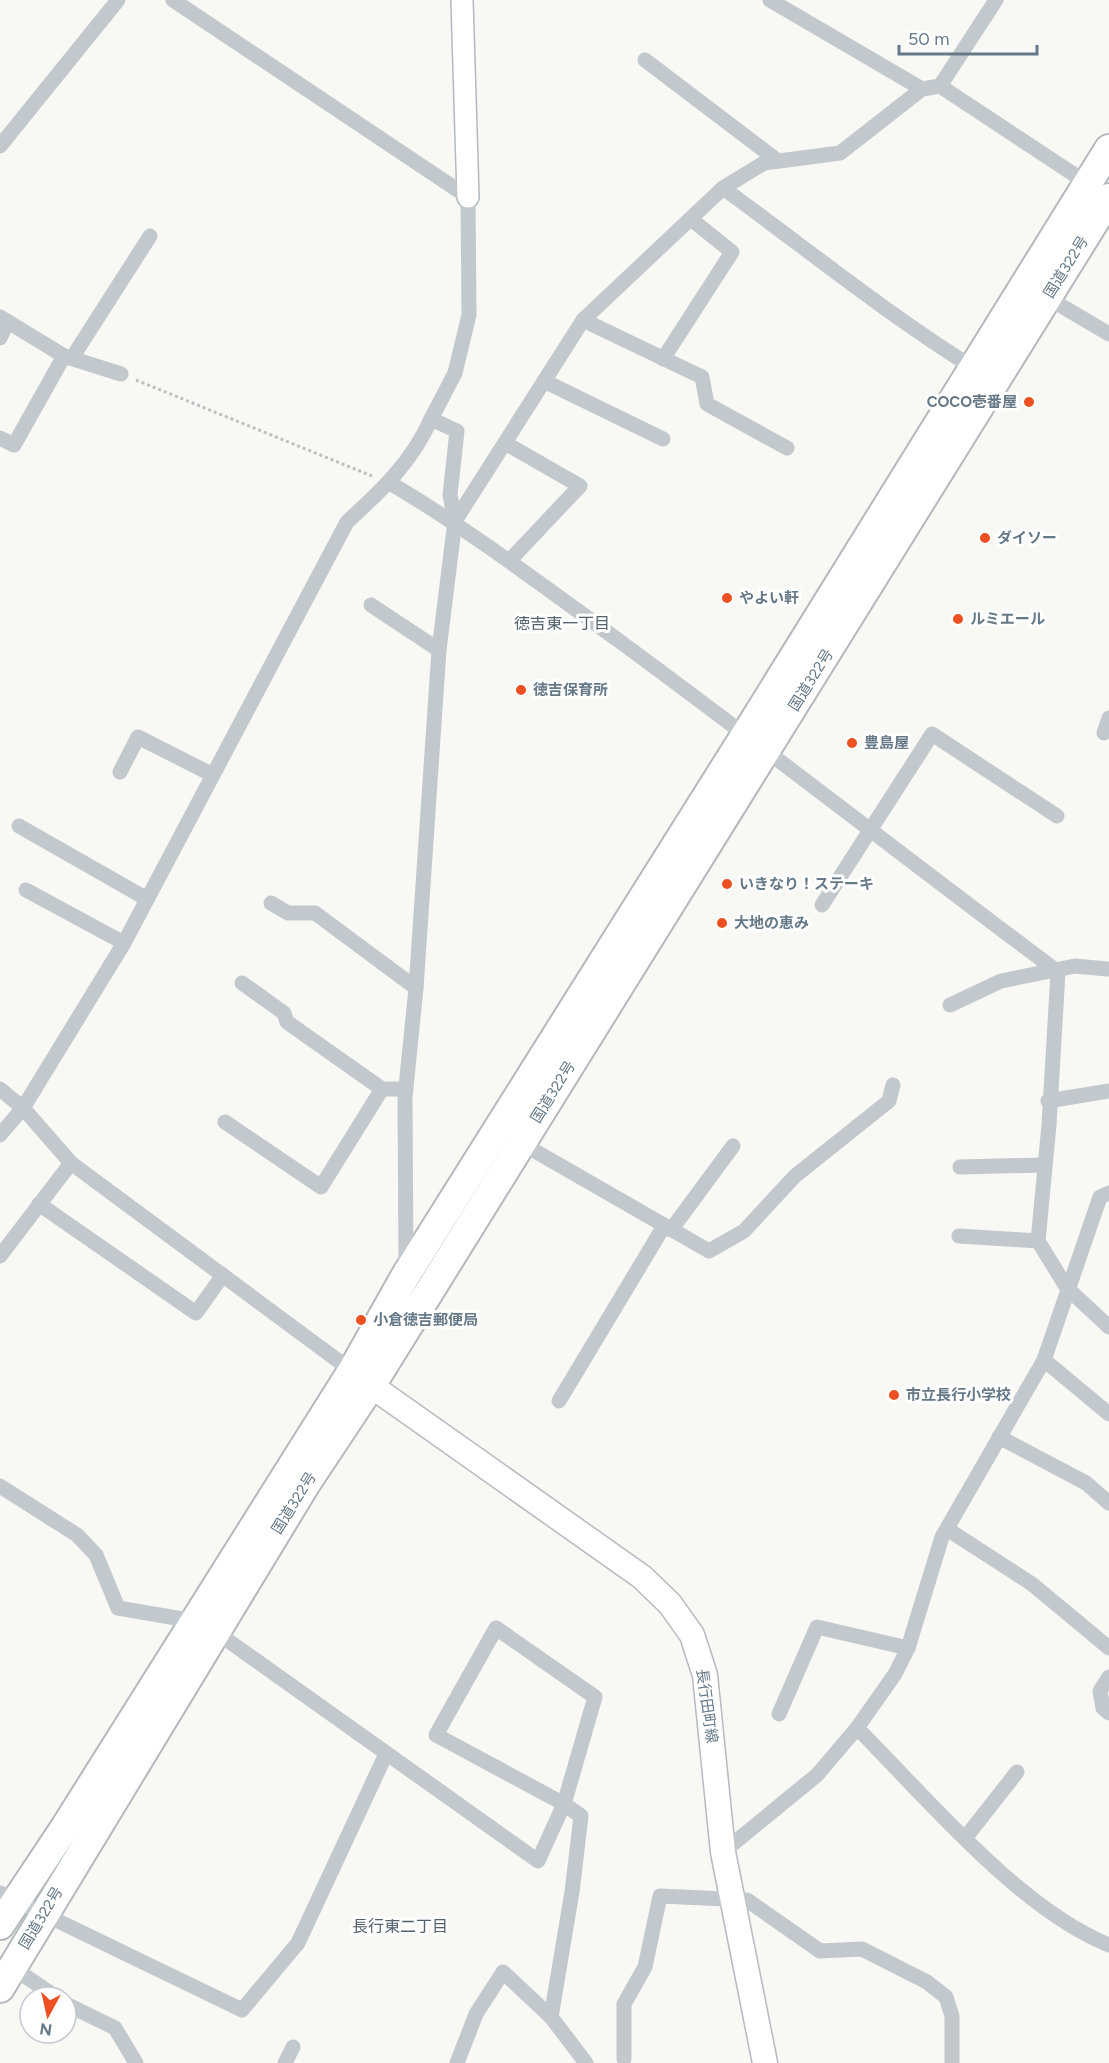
<svg xmlns="http://www.w3.org/2000/svg" width="1109" height="2063" font-family="Figtree,'Noto Sans JP',sans-serif">
  <style>
    .lines { fill: none; stroke-linecap: round; stroke-linejoin: round }
    .secondary-casing { stroke: #b3babf; stroke-width: 24 }
    .primary-casing { stroke: #b4babe; stroke-width: 27 }
    .highway-casing { stroke: #b4b9bc; stroke-width: 32 }
    .path { stroke: #bdc0c3; stroke-width: 3; stroke-dasharray: 3 3; stroke-linecap: butt }
    .street { stroke: #c3c8cc; stroke-width: 15 }
    .secondary { stroke: #fff; stroke-width: 21 }
    .primary { stroke: #fff; stroke-width: 24 }
    .highway { stroke: #fff; stroke-width: 28 }
    .poi-dot { fill: #ed5021; stroke: #fff; stroke-width: 2 }
    .labels { text-anchor: middle; stroke-width: 6; stroke-linejoin: round; paint-order: stroke }
    .street-label { font-size: 15px; fill: #667988; stroke: #fff }
    .poi-label { font-size: 15px; font-weight: bold; fill: #667988; stroke: #fff; text-anchor: start }
    .neighbourhood-label { font-size: 16px; fill: #54626d; stroke: #fff }
  </style>
  <rect width="100%" height="100%" fill="#f8f8f5"/>
  <g class="lines">
    <defs>
      <path id="secondary" d="M 462,0 L 468,197"/>
      <path id="primary" d="M 356,1375 L 642,1577 L 670,1604 L 692,1635 L 705,1675 L 723,1852 L 765,2063"/>
      <g id="highway">
        <path d="M 0,1925 L 64,1829 L 352,1371 L 406,1275 L 746,734 L 1109,149"/>
        <path d="M 0,1988 L 305,1485 L 370,1387 L 1109,198"/>
      </g>
    </defs>
    <use href="#secondary" class="secondary-casing"/>
    <use href="#primary" class="primary-casing"/>
    <use href="#highway" class="highway-casing"/>
    <path class="path" d="M 136,380 L 372,476"/>
    <g class="street">
      <path d="M 173,0 L 468,197 L 469,315 L 455,373 L 431,419 L 457,431 L 450,495 L 455,521 L 439,650 L 416,988 L 405,1097 L 406,1267"/>
      <path d="M 770,0 L 922,89"/>
      <path d="M 645,60 L 778,161"/>
      <path d="M 940,86 L 996,0"/>
      <path d="M 0,146 L 118,0"/>
      <path d="M 723,188 C 807,249 888,315 977,370"/>
      <path d="M 1043,295 L 1109,334"/>
      <path d="M 0,317 L 64,356 L 121,374"/>
      <path d="M 583,320 L 702,377 L 707,404 L 787,448"/>
      <path d="M 0,338 L 7,323"/>
      <path d="M 72,358 L 150,236"/>
      <path d="M 663,359 L 732,252 L 691,219"/>
      <path d="M 544,381 L 663,439"/>
      <path d="M 0,438 L 14,445 L 64,356"/>
      <path d="M 505,443 L 580,486 L 509,561"/>
      <path d="M 390,483 C 471,531 546,588 622,643 C 769,751 912,863 1058,972 L 1049,1125 L 1038,1241 L 1067,1288 L 1109,1327"/>
      <path d="M 455,521 L 583,320 L 723,188 L 764,163 L 840,153 L 922,89 L 940,86 L 1093,187"/>
      <path d="M 371,605 L 439,650"/>
      <path d="M 1104,733 L 1109,718"/>
      <path d="M 120,772 L 138,737 L 213,775"/>
      <path d="M 19,826 L 147,899"/>
      <path d="M 26,890 L 124,943"/>
      <path d="M 271,903 L 288,913 L 315,913 L 416,988"/>
      <path d="M 822,905 L 932,734 L 1057,816"/>
      <path d="M 242,983 L 284,1013 L 287,1022 L 382,1089"/>
      <path d="M 950,1005 L 1001,981 L 1075,966 L 1107,969"/>
      <path d="M 0,1089 L 23,1108 L 71,1163 L 352,1371"/>
      <path d="M 1048,1101 L 1109,1091"/>
      <path d="M 225,1122 L 321,1187 L 382,1089 L 406,1089"/>
      <path d="M 0,1135 L 23,1108 L 124,943 L 347,522 C 381,491 412,462 431,419"/>
      <path d="M 521,1143 L 709,1251 L 744,1231 L 795,1176 L 889,1101 L 893,1085"/>
      <path d="M 960,1167 L 1043,1165"/>
      <path d="M 39,1204 L 196,1313 L 223,1275"/>
      <path d="M 671,1230 L 733,1146"/>
      <path d="M 959,1236 L 1038,1241"/>
      <path d="M 0,1256 L 71,1163"/>
      <path d="M 1044,1360 L 1109,1414"/>
      <path d="M 559,1401 L 664,1226"/>
      <path d="M 999,1437 L 1086,1483 L 1109,1503"/>
      <path d="M 0,1486 L 77,1535 L 96,1555 L 118,1608 L 194,1621 L 216,1632 L 538,1861 L 564,1804 L 436,1735 L 496,1628 L 595,1697 L 564,1804 L 581,1816 L 572,1892 L 551,2017 L 503,1972 L 476,2014 L 457,2063"/>
      <path d="M 947,1529 L 1032,1584 L 1109,1648"/>
      <path d="M 1109,1677 L 1100,1691 L 1103,1708 L 1109,1713"/>
      <path d="M 779,1714 L 817,1627 L 908,1648"/>
      <path d="M 857,1728 C 926,1797 1019,1909 1109,1945"/>
      <path d="M 966,1837 L 1017,1772"/>
      <path d="M 723,1852 L 817,1775 L 857,1728 L 895,1674 L 908,1648 L 942,1537 L 1044,1360 L 1100,1197 L 1109,1193"/>
      <path d="M 0,1893 L 242,2010 L 298,1943 L 386,1754"/>
      <path d="M 12,1967 L 56,1997"/>
      <path d="M 66,2004 L 115,2028 L 136,2063"/>
      <path d="M 551,2017 L 586,2063"/>
      <path d="M 624,2059 L 624,2004 L 645,1967 L 660,1896 L 747,1900 L 820,1951 L 862,1949 L 927,1982 L 946,1997 L 952,2016 L 952,2063"/>
      <path d="M 285,2063 L 293,2047"/>
    </g>
    <use href="#secondary" class="secondary"/>
    <use href="#primary" class="primary"/>
    <use href="#highway" class="highway"/>
  </g>
  <g class="poi-dot">
    <circle cx="1029" cy="402" r="6"/>
    <circle cx="985" cy="538" r="6"/>
    <circle cx="727" cy="598" r="6"/>
    <circle cx="958" cy="619" r="6"/>
    <circle cx="521" cy="690" r="6"/>
    <circle cx="852" cy="743" r="6"/>
    <circle cx="727" cy="884" r="6"/>
    <circle cx="722" cy="923" r="6"/>
    <circle cx="361" cy="1320" r="6"/>
    <circle cx="894" cy="1395" r="6"/>
  </g>
  <g class="labels">
    <g class="street-label">
      <text transform="translate(1066 267) rotate(-58)" y="5">国道322号</text>
      <text transform="translate(811 680) rotate(-58)" y="5">国道322号</text>
      <text transform="translate(553 1092) rotate(-58)" y="5">国道322号</text>
      <text transform="translate(294 1503) rotate(-58)" y="5">国道322号</text>
      <text transform="translate(707 1706) rotate(82)" y="5">長行田町線</text>
      <text transform="translate(41 1918) rotate(-59)" y="5">国道322号</text>
    </g>
    <g class="poi-label">
      <text x="1017" y="407" text-anchor="end">COCO壱番屋</text>
      <text x="997" y="543">ダイソー</text>
      <text x="739" y="603">やよい軒</text>
      <text x="970" y="624">ルミエール</text>
      <text x="533" y="695">徳吉保育所</text>
      <text x="864" y="748">豊島屋</text>
      <text x="739" y="889">いきなり！ステーキ</text>
      <text x="734" y="928">大地の恵み</text>
      <text x="373" y="1325">小倉徳吉郵便局</text>
      <text x="906" y="1400">市立長行小学校</text>
    </g>
    <g class="neighbourhood-label">
      <text x="562" y="629">徳吉東一丁目</text>
      <text x="400" y="1932">長行東二丁目</text>
    </g>
  </g>
  <g transform="translate(48 2015) rotate(188)"><circle r="28" fill="#ffffff" stroke="#c2c9cf" stroke-width="1.5"/>
  <path d="M0-4.5L10 22L0 15L-10 22Z" fill="#ed5021"/>
  <text y="-9" font-size="16" font-weight="bold" text-anchor="middle" fill="#667988">N</text>
  </g>
  <path d="M899 45v9h138v-9" fill="none" stroke="#667988" stroke-width="3"/>
  <text x="908" y="45" font-size="18" fill="#667988" stroke="#ffffff" stroke-width="4.5" paint-order="stroke">50 m</text>
</svg>
